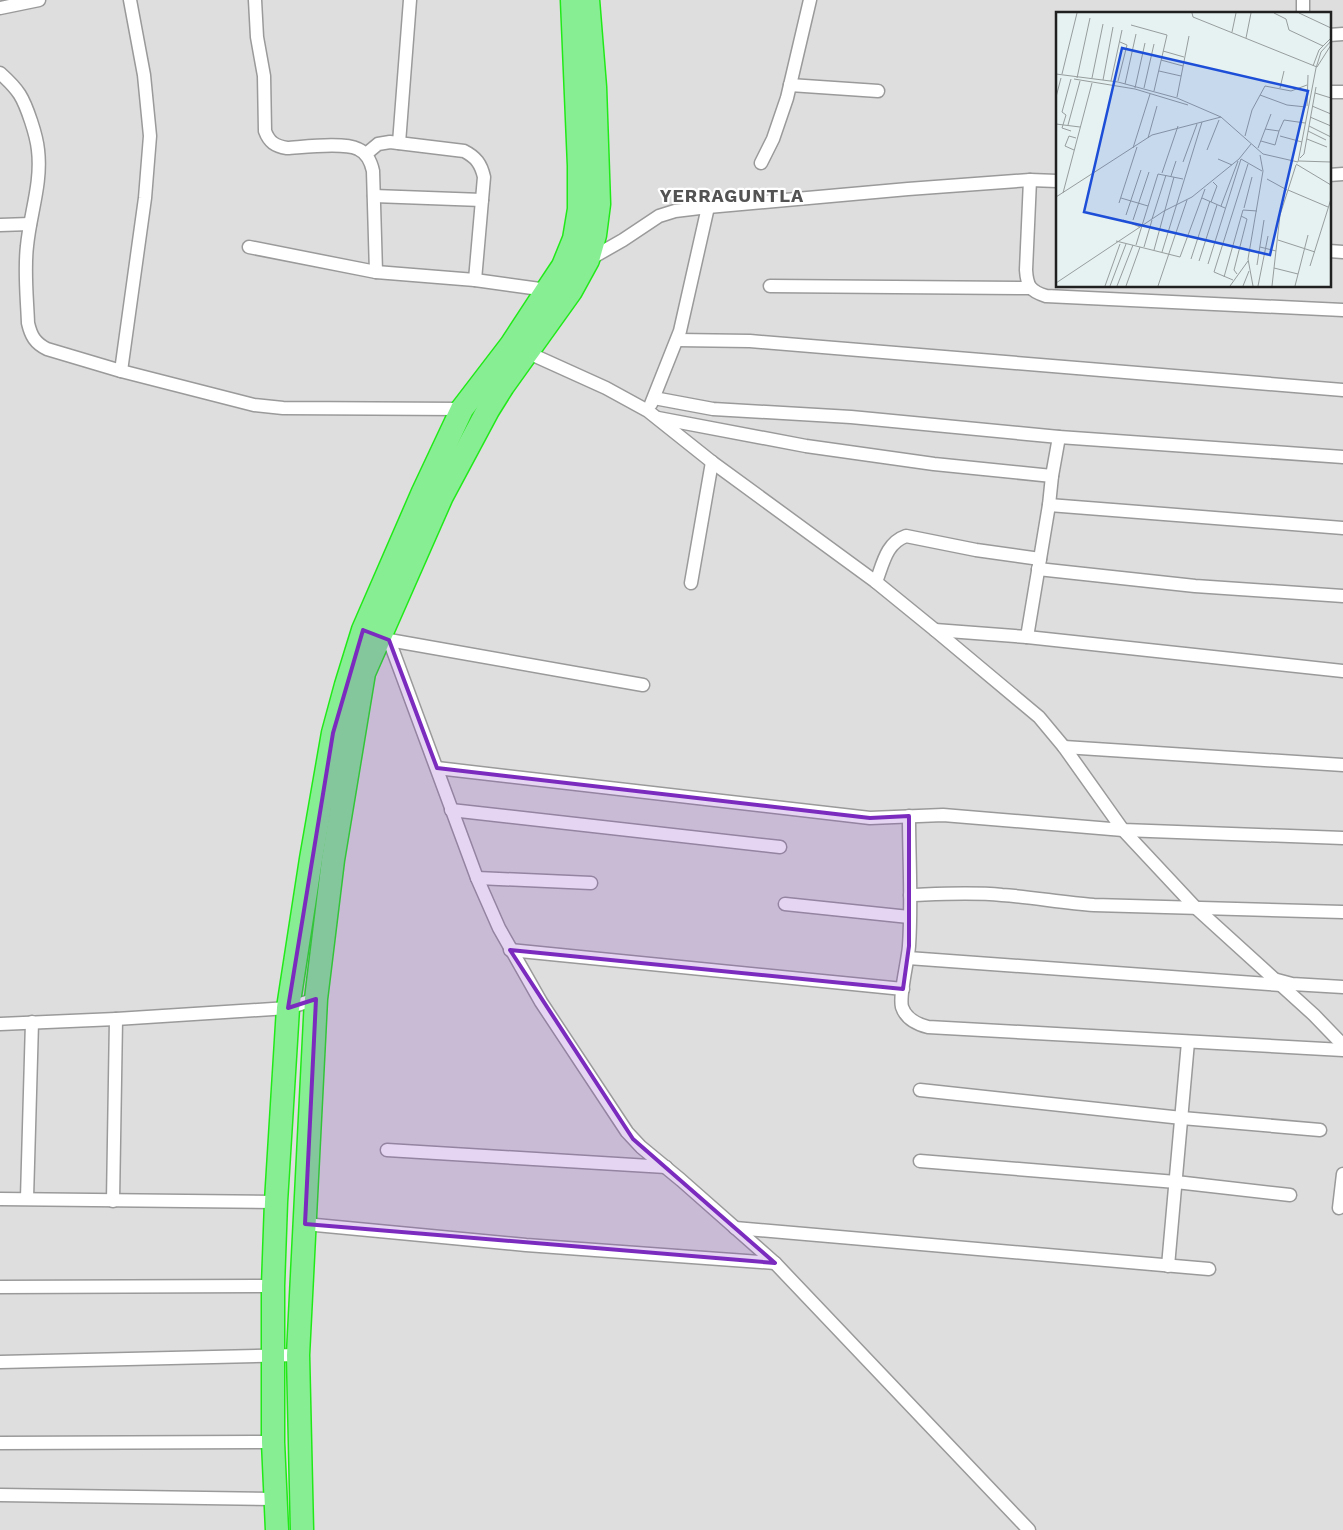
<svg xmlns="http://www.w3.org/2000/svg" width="1343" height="1530" font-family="'Work Sans',sans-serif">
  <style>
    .residential { fill: #dddedd; fill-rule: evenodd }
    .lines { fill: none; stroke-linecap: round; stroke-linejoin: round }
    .street-casing { stroke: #9a9a9a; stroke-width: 15 }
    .highway-casing { stroke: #21ea19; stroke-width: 25 }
    .street { stroke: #fff; stroke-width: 12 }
    .highway { stroke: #88ee94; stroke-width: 22 }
    .marked { fill: #7b2cbf; fill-opacity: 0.2; stroke: #7b2cbf; stroke-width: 4; stroke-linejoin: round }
    .labels { text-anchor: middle; stroke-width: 4.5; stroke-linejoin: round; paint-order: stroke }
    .district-label { font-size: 18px; font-weight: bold; letter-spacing: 1px; fill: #535353; stroke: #fff }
    .inset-road { fill: none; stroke: #979d9d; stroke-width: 1 }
    .view { fill: #1d4ed8; fill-opacity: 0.15; stroke: #1d4ed8; stroke-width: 2.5 }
    .inset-edge { fill: none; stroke: #202020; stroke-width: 2.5 }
  </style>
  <rect width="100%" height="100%" fill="#e6f1f1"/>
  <path class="residential" d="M 0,0 L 1343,0 L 1343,1530 L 0,1530 ZM 1057,14 L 1329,14 L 1329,286 L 1057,286 Z"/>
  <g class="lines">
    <defs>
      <g id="street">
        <path d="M 255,0 L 257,37 L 264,76 L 265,131 C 269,142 275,146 287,148 C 304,147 344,142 358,149 C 367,153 371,162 373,171 L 376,272"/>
        <path d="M 0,8 L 39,0"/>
        <path d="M 1303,14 L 1303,0"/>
        <path d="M 1329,35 L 1343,34"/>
        <path d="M 0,73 C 19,90 23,97 31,121 C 34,130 37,140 38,150 C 42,183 30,214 27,246 C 24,271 27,297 28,323 C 31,336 35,343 47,349 L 121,371 L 254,405 L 283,408 L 462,409"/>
        <path d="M 790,85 L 878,91"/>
        <path d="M 1329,92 L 1343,92"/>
        <path d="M 399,143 L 410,0"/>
        <path d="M 366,154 L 378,144 L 390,142 L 464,151 C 476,157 481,164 484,177 L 475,280"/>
        <path d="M 761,163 L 773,139 L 787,98 L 810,0"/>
        <path d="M 1329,175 L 1343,174"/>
        <path d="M 1030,180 L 1026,270 C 1027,286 1030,291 1046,296 L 1343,310"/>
        <path d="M 374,196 L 482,200"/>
        <path d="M 0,225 L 30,224"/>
        <path d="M 249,247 L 376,272 L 475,280 L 547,290"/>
        <path d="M 1329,251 L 1343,252"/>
        <path d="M 588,260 L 623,240 L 659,216 L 675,211 L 708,207 L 908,189 L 1030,180 L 1057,181"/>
        <path d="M 770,286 L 1030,288"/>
        <path d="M 677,340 L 750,341 L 1343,390"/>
        <path d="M 522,350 L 606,388 L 648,411 L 712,462 L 876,582 L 935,630 L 1039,717 L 1064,747 L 1123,830 L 1195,907 L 1314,1015 L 1343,1045"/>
        <path d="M 121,371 L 145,198 L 150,136 L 144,75 L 130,0"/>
        <path d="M 654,398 L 713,409 L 851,417 L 1059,437 L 1343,457"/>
        <path d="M 651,404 L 680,331 L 708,207"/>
        <path d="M 658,418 L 806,446 L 934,464 L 1052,476"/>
        <path d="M 1049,505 L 1343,528"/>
        <path d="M 1038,569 L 1195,586 L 1343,596"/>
        <path d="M 876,582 C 883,564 886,543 906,536 L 976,550 L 1040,559"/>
        <path d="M 691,583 L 712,462"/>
        <path d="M 935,630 L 1027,637 L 1343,671"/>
        <path d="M 378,634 L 389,640 L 477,878 L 499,928 L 541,1002 L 627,1132 L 641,1147 L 681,1180 L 775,1263 L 1029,1530"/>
        <path d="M 1027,637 L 1049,505 L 1052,476 L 1059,437"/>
        <path d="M 389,640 L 643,685"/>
        <path d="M 1064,747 L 1343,765"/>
        <path d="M 437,768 L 870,818 L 943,815 L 1123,830 L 1343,838"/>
        <path d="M 451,810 L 780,847"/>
        <path d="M 909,816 C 909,860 912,903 909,946 C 908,961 899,995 902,1007 C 906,1019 916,1024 928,1027 L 1343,1050"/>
        <path d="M 477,878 L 591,883"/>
        <path d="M 910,895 C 940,894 971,892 1002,895 C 1033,897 1063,903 1094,905 L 1343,912"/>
        <path d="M 785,904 L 909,917"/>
        <path d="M 510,950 L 903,989"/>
        <path d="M 908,958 L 1281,985"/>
        <path d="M 1277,980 L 1292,984 L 1343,987"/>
        <path d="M 0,1024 L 116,1019 L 288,1008 L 316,999"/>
        <path d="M 920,1090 L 1182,1118 L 1320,1130"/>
        <path d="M 387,1150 L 666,1167"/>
        <path d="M 920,1161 L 1176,1182 L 1290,1195"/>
        <path d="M 27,1198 L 32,1022"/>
        <path d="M 0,1199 L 276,1202"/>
        <path d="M 113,1201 L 116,1019"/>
        <path d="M 1339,1208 L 1343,1174"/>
        <path d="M 305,1224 L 526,1245 L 775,1263"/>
        <path d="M 735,1228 L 1209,1269"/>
        <path d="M 1168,1266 L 1188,1042"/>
        <path d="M 0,1287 L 273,1286"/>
        <path d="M 0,1362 L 298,1355"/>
        <path d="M 0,1443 L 273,1442"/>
        <path d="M 0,1495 L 275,1499"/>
      </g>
      <g id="highway">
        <path d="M 277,1530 L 273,1442 L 273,1286 L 276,1202 L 288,1008 L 311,859 L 333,733 L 346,685 L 363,630 L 423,492 L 462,409 L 511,345 L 547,290 L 563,266 L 574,239 L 579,209 L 579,166 L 572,0"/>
        <path d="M 302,1530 L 298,1355 L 316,999 L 333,860 L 364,673 L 442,496 L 488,410 L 503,386 L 571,291 L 588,260 L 595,235 L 599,204 L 595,87 L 588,0"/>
      </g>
    </defs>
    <use href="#street" class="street-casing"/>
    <use href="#highway" class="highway-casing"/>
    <use href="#street" class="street"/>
    <use href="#highway" class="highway"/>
  </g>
  <path class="marked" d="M 363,630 L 389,640 L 437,768 L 870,818 L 909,816 L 909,946 L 903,989 L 510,950 L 633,1139 L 775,1263 L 305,1224 L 316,999 L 288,1008 L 333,733 Z"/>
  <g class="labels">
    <g class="district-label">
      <text x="732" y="202">YERRAGUNTLA</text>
    </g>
  </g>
  <g transform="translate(1056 12)">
    <rect width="275" height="275" fill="#e6f1f1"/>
    <path class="inset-road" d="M 136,1 L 137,5 L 261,55 L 275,33M 218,1 L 230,7 L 233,18 L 267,34M 243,1 L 275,16M 75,13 L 111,23 L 98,79M 176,20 L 180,1M 190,26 L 195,1M 107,39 L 128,45M 105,48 L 127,54M 257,54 L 263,38 L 275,26M 103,59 L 125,64M 0,62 L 62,70 L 121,86 L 165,105 L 207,142 L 242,150M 6,62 L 21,1M 21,66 L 34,6M 36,66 L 47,12M 15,67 L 6,100 L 10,103 L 6,116 L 15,119M 18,67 L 79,77 L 132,93M 47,68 L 57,15M 55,69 L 66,18M 62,69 L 71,33 L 64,30M 69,72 L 80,22M 79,76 L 89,31M 88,76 L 98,32M 224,76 L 228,59M 259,81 L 275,86M 204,83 L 231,93 L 250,95M 0,85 L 5,66M 121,85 L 133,24M 251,94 L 252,63M 256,94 L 275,102M 254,105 L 275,114M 0,112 L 24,115M 12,113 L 24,69M 253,114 L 275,125M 209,117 L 223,119 L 228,108 L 249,111M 252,119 L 270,128M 189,124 L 196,98 L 209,74 L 235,79 L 251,73M 224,124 L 246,130M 92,126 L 101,94M 251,127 L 271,135M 205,129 L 219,133 L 223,119M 77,136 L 94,82M 202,136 L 215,102M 18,138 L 9,134 L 13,124 L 20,126M 151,138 L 163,108M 244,146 L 248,142 L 260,75M 162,147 L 176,153M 185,147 L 206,159M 243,149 L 275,150M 127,150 L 141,112M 242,150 L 260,56 L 265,40 L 275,29M 240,152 L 275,173M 106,161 L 122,114M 115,164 L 120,149M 211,167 L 231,178M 232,178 L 272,195M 7,181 L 36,71M 0,185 L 96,123 L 165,105M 65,186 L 92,194M 146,186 L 169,196M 155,190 L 161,174 L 157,170M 63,191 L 81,135M 165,194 L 182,149M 188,196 L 196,165M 70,203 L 85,158M 96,207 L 110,163M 67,208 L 84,215M 77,208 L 93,160M 222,228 L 259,240M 60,229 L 124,245 L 149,177M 80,233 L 102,162 L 127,167M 88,235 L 96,208M 204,235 L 220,239M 98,238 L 118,165M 106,240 L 146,110M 135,247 L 154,189M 143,249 L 161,193M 152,252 L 185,147M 201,253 L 208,208M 254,254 L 275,187M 218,256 L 242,262M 181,262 L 178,258 L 191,207 L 185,204M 168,265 L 187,198 L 201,199M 177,268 L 158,260 L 192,152M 0,271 L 108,199 L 136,185 L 183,147 L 195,132M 49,274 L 64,232M 54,274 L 70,232M 61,274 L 77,233M 70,274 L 84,235M 102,274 L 131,188M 174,274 L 192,249M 187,274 L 193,259M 197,274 L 192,247 L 207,159 L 204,143M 202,274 L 212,224M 216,274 L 224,203 L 240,153M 239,274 L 252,223"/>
    <path class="view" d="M 66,36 L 252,79 L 214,243 L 28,200 Z"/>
    <rect width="275" height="275" class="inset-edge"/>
  </g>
</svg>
